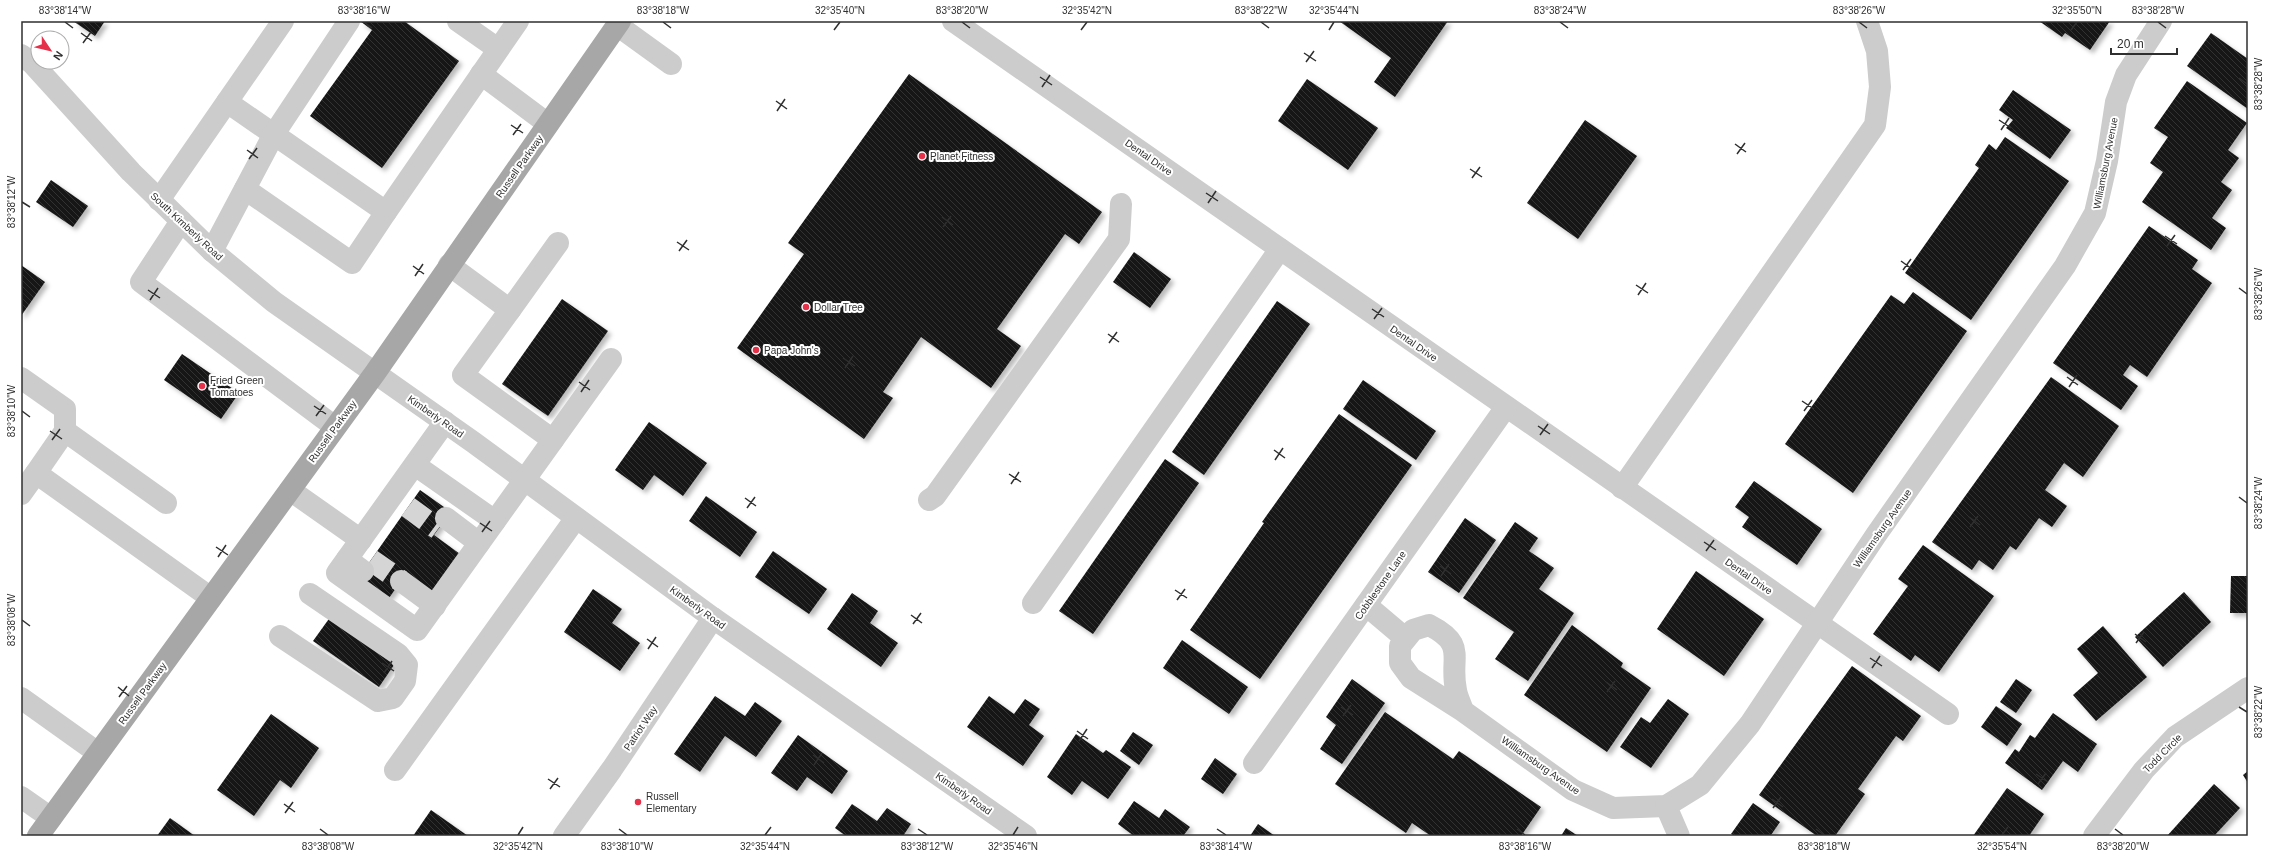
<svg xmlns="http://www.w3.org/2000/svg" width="2269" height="857" font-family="Helvetica,sans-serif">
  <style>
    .building { fill: url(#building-back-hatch); filter: url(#shadow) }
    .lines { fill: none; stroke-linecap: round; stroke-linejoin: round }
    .minor-tunnel { stroke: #d5d5d5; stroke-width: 22; stroke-dasharray: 22 11; stroke-linecap: butt }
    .minor { stroke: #ccc; stroke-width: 22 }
    .major { stroke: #a7a7a7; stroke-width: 22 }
    .ticks { fill: none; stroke: #2f2f2f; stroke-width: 1.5 }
    .poi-dot { fill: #e53149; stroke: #fff; stroke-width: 1.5 }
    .labels { text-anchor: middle; stroke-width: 4; stroke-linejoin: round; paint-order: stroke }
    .poi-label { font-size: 10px; fill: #2f2f2f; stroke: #fff; text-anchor: start }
    .street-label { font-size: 10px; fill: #2f2f2f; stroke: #fff }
    .neatline { fill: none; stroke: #2f2f2f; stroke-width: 1.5 }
    .ticks-label { font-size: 10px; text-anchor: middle; fill: #2f2f2f }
  </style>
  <defs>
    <pattern id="building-back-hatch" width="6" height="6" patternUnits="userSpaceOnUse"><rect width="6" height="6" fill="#161616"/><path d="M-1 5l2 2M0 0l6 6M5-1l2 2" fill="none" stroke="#303030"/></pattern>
    <filter id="shadow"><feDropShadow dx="3.5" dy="3.5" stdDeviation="2" flood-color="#0004"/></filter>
  </defs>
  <rect width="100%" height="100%" fill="#fff"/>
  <g class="building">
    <path d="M 73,21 L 105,21 L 95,36 Z"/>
    <path d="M 360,21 L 404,21 L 459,61 L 382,168 L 310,116 L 372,30 Z"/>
    <path d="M 1339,21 L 1448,21 L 1395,97 L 1374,82 L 1391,58 Z"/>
    <path d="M 2039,21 L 2110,21 L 2090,50 L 2065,33 L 2062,37 Z"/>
    <path d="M 2211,33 L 2248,59 L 2248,109 L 2187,66 Z"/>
    <path d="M 909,74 L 1102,212 L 1079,244 L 1065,234 L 997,329 L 1021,346 L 991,388 L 921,337 L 883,392 L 893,398 L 864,439 L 737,348 L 804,254 L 788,243 Z"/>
    <path d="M 1307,79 L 1378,128 L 1348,170 L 1278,121 Z"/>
    <path d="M 2187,81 L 2247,123 L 2228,150 L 2239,158 L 2221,182 L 2232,190 L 2212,218 L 2226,228 L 2211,250 L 2142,202 L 2163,172 L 2150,163 L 2168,137 L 2154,128 Z"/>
    <path d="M 2013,90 L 2071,130 L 2050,159 L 2006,128 L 2013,120 L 1999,110 Z"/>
    <path d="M 1585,120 L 1637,156 L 1578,239 L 1527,203 Z"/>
    <path d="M 2005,137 L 2069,181 L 1971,320 L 1905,273 L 1979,168 L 1975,165 L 1989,144 L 1996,150 Z"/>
    <path d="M 51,180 L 88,206 L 73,227 L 36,202 Z"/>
    <path d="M 2149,226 L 2198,260 L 2192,269 L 2212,283 L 2147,377 L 2130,365 L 2123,375 L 2138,386 L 2121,410 L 2053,363 Z"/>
    <path d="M 1134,252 L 1171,279 L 1150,308 L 1113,282 Z"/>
    <path d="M 21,265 L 45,282 L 21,316 Z"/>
    <path d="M 1913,292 L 1967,331 L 1853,493 L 1785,444 L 1891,295 L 1904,304 Z"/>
    <path d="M 562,299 L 608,331 L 548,416 L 502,384 Z"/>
    <path d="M 1277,301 L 1310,324 L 1204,475 L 1172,452 Z"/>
    <path d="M 182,354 L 239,393 L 221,419 L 164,380 Z"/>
    <path d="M 2051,377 L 2119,426 L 2083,477 L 2064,463 L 2045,490 L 2067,506 L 2052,527 L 2039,518 L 2016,550 L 2010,546 L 1993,570 L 1979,560 L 1972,570 L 1932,542 Z"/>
    <path d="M 1363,380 L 1436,431 L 1416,460 L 1343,409 Z"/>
    <path d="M 1339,414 L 1412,465 L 1260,679 L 1190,630 L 1264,523 L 1262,522 Z"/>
    <path d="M 649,422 L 707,463 L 683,496 L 654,475 L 643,490 L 615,470 Z"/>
    <path d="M 1165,459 L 1199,483 L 1093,634 L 1059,611 Z"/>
    <path d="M 1754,481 L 1822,529 L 1797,565 L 1742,527 L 1749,517 L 1735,507 Z"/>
    <path d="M 420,490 L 451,512 L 434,535 L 460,554 L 433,593 L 401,581 L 389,598 L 359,577 Z"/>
    <path d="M 706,496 L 757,532 L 740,557 L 689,521 Z"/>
    <path d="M 1465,518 L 1496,540 L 1459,593 L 1428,572 Z"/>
    <path d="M 1515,522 L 1538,538 L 1529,551 L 1554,568 L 1539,589 L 1574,613 L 1528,681 L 1495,659 L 1514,632 L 1463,598 Z"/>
    <path d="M 1923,545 L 1994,596 L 1939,672 L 1915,655 L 1911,661 L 1873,634 L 1908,586 L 1898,579 Z"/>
    <path d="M 773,551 L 827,589 L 809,614 L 755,577 Z"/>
    <path d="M 1696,571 L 1764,619 L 1724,676 L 1657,629 Z"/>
    <path d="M 2231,576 L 2248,576 L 2248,613 L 2230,613 Z"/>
    <path d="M 593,589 L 622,609 L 612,623 L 640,643 L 620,671 L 564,632 Z"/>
    <path d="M 2184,592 L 2211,622 L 2163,667 L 2135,637 Z"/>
    <path d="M 852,593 L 878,611 L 870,623 L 898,643 L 881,667 L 827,629 Z"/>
    <path d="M 331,616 L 396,662 L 379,687 L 313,641 Z"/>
    <path d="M 1572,625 L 1623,663 L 1621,667 L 1651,688 L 1607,752 L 1524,695 Z"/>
    <path d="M 2103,626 L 2147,677 L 2096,721 L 2073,695 L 2098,673 L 2077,649 Z"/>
    <path d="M 1182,640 L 1248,687 L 1229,714 L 1163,668 Z"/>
    <path d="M 1852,666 L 1921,716 L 1903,741 L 1896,736 L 1858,789 L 1865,794 L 1835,836 L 1817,836 L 1759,795 Z"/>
    <path d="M 1352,679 L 1385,703 L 1342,764 L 1320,749 L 1336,725 L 1326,717 Z"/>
    <path d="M 2016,679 L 2032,690 L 2016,713 L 2000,702 Z"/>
    <path d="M 715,696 L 745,716 L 755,702 L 782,721 L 756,757 L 725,736 L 700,772 L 674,754 Z"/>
    <path d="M 989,696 L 1014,714 L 1025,699 L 1040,709 L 1029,725 L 1044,736 L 1023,766 L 967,727 Z"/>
    <path d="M 1668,699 L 1689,714 L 1651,768 L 1620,747 L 1641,717 L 1650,723 Z"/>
    <path d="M 1996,706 L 2022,724 L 2007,746 L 1981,727 Z"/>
    <path d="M 1385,712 L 1453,759 L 1459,751 L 1541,807 L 1521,836 L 1431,836 L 1412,823 L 1406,833 L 1335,784 Z"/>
    <path d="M 2053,713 L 2097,744 L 2078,772 L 2063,761 L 2042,790 L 2005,763 L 2015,749 L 2019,752 L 2030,735 L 2035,738 Z"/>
    <path d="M 271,714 L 319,748 L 291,788 L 280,780 L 254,816 L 217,790 Z"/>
    <path d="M 1133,732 L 1153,745 L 1139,765 L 1120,751 Z"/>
    <path d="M 1076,734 L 1103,753 L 1106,750 L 1131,767 L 1108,799 L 1082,781 L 1072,795 L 1047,777 Z"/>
    <path d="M 798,735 L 848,771 L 832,794 L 807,777 L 797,791 L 771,773 Z"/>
    <path d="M 1215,758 L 1237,774 L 1223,794 L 1201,779 Z"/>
    <path d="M 2248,771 L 2248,783 L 2243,775 Z"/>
    <path d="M 2214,784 L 2240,808 L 2214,836 L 2167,836 Z"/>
    <path d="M 2007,788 L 2044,814 L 2029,836 L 1973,836 Z"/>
    <path d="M 1134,801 L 1159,818 L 1165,809 L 1190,827 L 1183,836 L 1134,836 L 1118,824 Z"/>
    <path d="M 1753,803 L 1780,822 L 1771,835 L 1773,836 L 1735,836 L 1731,834 Z"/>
    <path d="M 852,804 L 877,821 L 887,808 L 911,824 L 903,836 L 846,836 L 835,828 Z"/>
    <path d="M 431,810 L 468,836 L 413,836 Z"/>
    <path d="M 170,818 L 195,836 L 157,836 Z"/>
    <path d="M 1258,824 L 1275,836 L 1250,836 Z"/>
    <path d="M 1566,828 L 1578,836 L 1561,836 Z"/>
  </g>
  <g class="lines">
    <g class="minor-tunnel">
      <path d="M 408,507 L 438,529"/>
      <path d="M 371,560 L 401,581"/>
    </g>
    <g class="minor">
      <path d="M 458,21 L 498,49"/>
      <path d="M 953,21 L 1948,714"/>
      <path d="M 617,25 L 671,64"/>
      <path d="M 21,55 L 32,63 L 131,172 L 212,251 L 274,302 L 473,442 L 713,618 L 1026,836"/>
      <path d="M 481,74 L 548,124"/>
      <path d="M 227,102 L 386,212 L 518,21"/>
      <path d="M 245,189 L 352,263 L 386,212"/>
      <path d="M 159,200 L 283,21"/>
      <path d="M 181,221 L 141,282 L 335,427"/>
      <path d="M 212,251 L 274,134 L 349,21"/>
      <path d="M 449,265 L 510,310 L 558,243"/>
      <path d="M 510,310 L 463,375 L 553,440"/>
      <path d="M 21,378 L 65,409 L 65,431"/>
      <path d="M 445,422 L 337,573 L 417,630 L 611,359"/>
      <path d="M 415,465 L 495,521"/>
      <path d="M 36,473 L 65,431 L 166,503"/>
      <path d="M 1622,488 L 1875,125 L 1880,87 L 1877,51 L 1867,21"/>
      <path d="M 290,490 L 361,540"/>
      <path d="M 21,494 L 36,473 L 211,598"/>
      <path d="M 929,500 L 935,496 L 1119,239 L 1121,204"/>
      <path d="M 446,518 L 479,543"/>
      <path d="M 347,559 L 363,571"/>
      <path d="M 401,581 L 435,606"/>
      <path d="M 1033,603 L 1280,249"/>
      <path d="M 1366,605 L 1405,638"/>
      <path d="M 280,636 L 378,701 L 393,698 L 405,681 L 407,665 L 398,654 L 310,594"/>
      <path d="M 21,698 L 98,753"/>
      <path d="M 1463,711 C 1461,704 1457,697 1456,690 C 1449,657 1468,645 1429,625 L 1413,630 L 1400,646 L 1400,663 L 1411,678 L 1463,711 L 1573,790 L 1613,808 L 1666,806 L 1700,785 L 1750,724 L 1876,535 L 2065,266 L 2095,213 L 2107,161 L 2116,102 L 2126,75 L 2161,21"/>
      <path d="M 1254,763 L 1506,407"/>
      <path d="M 395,770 L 576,518"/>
      <path d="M 21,797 L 51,818"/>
      <path d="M 1666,806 L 1679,836"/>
      <path d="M 564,836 L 612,769 L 713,618"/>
      <path d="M 2094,836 L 2144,770 L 2175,737 L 2248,688"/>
    </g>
    <path class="major" d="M 38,836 L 375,373 L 620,21"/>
  </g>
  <path class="ticks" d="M 65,22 L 73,28M 364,22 L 372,28M 663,22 L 671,28M 962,22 L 970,28M 1261,22 L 1269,28M 1560,22 L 1568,28M 1859,22 L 1867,28M 2158,22 L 2166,28M 834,30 L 840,22M 1081,30 L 1087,22M 1329,30 L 1334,22M 2071,30 L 2077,22M 81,33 L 92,41M 83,43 L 91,32M 1304,53 L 1316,61M 1306,62 L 1314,51M 1040,77 L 1052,85M 2239,78 L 2247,84M 1042,87 L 1050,75M 776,101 L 787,109M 777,111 L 785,99M 1999,120 L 2011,128M 511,125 L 523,133M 2001,130 L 2009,118M 513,135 L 521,124M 1735,144 L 1746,152M 247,150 L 258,158M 1737,154 L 1745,143M 249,159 L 257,148M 1470,169 L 1482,177M 1472,178 L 1480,167M 1206,193 L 1218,201M 22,202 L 30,207M 1208,203 L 1216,191M 942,217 L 953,225M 943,227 L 951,216M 2165,236 L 2177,244M 677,242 L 689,250M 2167,246 L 2175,235M 679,251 L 687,240M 1901,261 L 1912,269M 413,266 L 424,274M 1903,270 L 1911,259M 415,276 L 423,264M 1636,285 L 1648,293M 2239,288 L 2247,294M 148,290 L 160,298M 1638,295 L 1646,283M 150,300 L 158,288M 1372,309 L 1384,317M 1374,319 L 1382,308M 1108,334 L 1119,342M 1109,343 L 1117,332M 843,358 L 855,366M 845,368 L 853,356M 2067,377 L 2078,385M 579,382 L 590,390M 2069,387 L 2077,375M 581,392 L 589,380M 1802,401 L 1814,409M 314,406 L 326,414M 22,411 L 30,417M 1804,411 L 1812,400M 316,416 L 324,405M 1538,426 L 1550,434M 50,431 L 62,439M 1540,435 L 1548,424M 52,440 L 60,429M 1274,450 L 1285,458M 1275,460 L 1283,448M 1009,474 L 1021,482M 1011,484 L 1019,472M 2239,497 L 2247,503M 745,498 L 756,506M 747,508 L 755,497M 1969,517 L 1980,525M 480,523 L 492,531M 1970,527 L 1978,516M 482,532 L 490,521M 1704,542 L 1716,550M 216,547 L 228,555M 1706,551 L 1714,540M 218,557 L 226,545M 1440,566 L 1451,574M 1441,576 L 1449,564M 1175,590 L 1187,598M 1177,600 L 1185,589M 911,615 L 922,623M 22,620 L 30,626M 913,624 L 921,613M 2135,634 L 2146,642M 647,639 L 658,647M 2136,643 L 2144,632M 648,649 L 656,637M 1870,658 L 1882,666M 382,663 L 394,671M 1872,668 L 1880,656M 384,673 L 392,661M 1606,682 L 1617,690M 118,687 L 129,696M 1607,692 L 1615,681M 119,697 L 127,686M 1341,707 L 1353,715M 2239,707 L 2247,712M 1343,716 L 1351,705M 1077,731 L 1088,739M 1079,741 L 1087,729M 813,755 L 824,763M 814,765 L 822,753M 2036,774 L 2048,782M 548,779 L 560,787M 2038,784 L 2046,773M 550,789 L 558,778M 1772,799 L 1783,807M 284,804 L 295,812M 1773,808 L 1781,797M 285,813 L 293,802M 320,829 L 328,835M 619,829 L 627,835M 918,829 L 927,835M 1217,829 L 1226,835M 1517,829 L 1525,835M 1816,829 L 1824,835M 2115,829 L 2123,835M 518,835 L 523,827M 765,835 L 771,827M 1013,835 L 1018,827M 2002,835 L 2008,827"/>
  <g class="poi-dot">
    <circle cx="922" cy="156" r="4"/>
    <circle cx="806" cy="307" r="4"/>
    <circle cx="756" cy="350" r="4"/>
    <circle cx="202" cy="386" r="4"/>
    <circle cx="638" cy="802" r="4"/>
  </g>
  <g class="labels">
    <g class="poi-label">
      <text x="930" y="160">Planet Fitness</text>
      <text x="814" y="311">Dollar Tree</text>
      <text x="764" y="354">Papa John's</text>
      <text x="210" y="384">Fried Green<tspan x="210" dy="12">Tomatoes</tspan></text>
      <text x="646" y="800">Russell<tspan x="646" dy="12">Elementary</tspan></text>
    </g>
    <g class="street-label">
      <text transform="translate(1149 157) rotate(35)" y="4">Dental Drive</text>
      <text transform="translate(2105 163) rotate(-79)" y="4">Williamsburg Avenue</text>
      <text transform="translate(519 166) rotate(-55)" y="4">Russell Parkway</text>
      <text transform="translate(187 226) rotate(43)" y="4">South Kimberly Road</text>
      <text transform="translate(1414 343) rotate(35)" y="4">Dental Drive</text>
      <text transform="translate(436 416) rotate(35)" y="4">Kimberly Road</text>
      <text transform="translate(332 431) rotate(-54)" y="4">Russell Parkway</text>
      <text transform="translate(1882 528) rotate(-55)" y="4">Williamsburg Avenue</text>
      <text transform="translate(1749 576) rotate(35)" y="4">Dental Drive</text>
      <text transform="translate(1380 585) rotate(-55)" y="4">Cobblestone Lane</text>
      <text transform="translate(698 607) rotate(36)" y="4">Kimberly Road</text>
      <text transform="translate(142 693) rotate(-54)" y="4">Russell Parkway</text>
      <text transform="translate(640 728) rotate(-56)" y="4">Patriot Way</text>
      <text transform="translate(2162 753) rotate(-45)" y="4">Todd Circle</text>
      <text transform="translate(1541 765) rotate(35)" y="4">Williamsburg Avenue</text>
      <text transform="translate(964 793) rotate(35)" y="4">Kimberly Road</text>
    </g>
  </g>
  <rect width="2269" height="857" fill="none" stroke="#ffffff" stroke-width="44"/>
  <g transform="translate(50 50) rotate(125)"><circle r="19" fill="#ffffff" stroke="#acacac"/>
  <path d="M0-3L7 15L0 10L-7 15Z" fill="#e53149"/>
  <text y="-6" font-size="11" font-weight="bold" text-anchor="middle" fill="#2f2f2f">N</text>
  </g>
  <path d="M2111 48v6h66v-6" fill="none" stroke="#2f2f2f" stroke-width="2"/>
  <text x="2117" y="48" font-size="12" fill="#2f2f2f" stroke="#ffffff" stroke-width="3" paint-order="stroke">20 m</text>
  <rect x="22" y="22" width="2225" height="813" class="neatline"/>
  <g class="ticks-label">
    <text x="65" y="14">83°38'14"W</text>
    <text x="364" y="14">83°38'16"W</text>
    <text x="663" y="14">83°38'18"W</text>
    <text x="840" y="14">32°35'40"N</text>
    <text x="962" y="14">83°38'20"W</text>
    <text x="1087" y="14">32°35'42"N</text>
    <text x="1261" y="14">83°38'22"W</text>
    <text x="1334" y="14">32°35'44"N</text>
    <text x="1560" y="14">83°38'24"W</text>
    <text x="1859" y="14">83°38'26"W</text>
    <text x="2077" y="14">32°35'50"N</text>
    <text x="2158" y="14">83°38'28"W</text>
    <text transform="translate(2258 84) rotate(-90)" y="4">83°38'28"W</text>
    <text transform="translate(11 202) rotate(-90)" y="4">83°38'12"W</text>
    <text transform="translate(2258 294) rotate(-90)" y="4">83°38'26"W</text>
    <text transform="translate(11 411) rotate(-90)" y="4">83°38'10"W</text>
    <text transform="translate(2258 503) rotate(-90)" y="4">83°38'24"W</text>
    <text transform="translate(11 620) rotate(-90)" y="4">83°38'08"W</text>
    <text transform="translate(2258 712) rotate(-90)" y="4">83°38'22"W</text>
    <text x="328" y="850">83°38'08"W</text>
    <text x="518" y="850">32°35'42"N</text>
    <text x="627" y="850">83°38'10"W</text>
    <text x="765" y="850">32°35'44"N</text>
    <text x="927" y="850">83°38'12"W</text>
    <text x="1013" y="850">32°35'46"N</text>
    <text x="1226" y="850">83°38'14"W</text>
    <text x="1525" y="850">83°38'16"W</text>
    <text x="1824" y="850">83°38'18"W</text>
    <text x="2002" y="850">32°35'54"N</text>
    <text x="2123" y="850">83°38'20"W</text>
  </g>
</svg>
